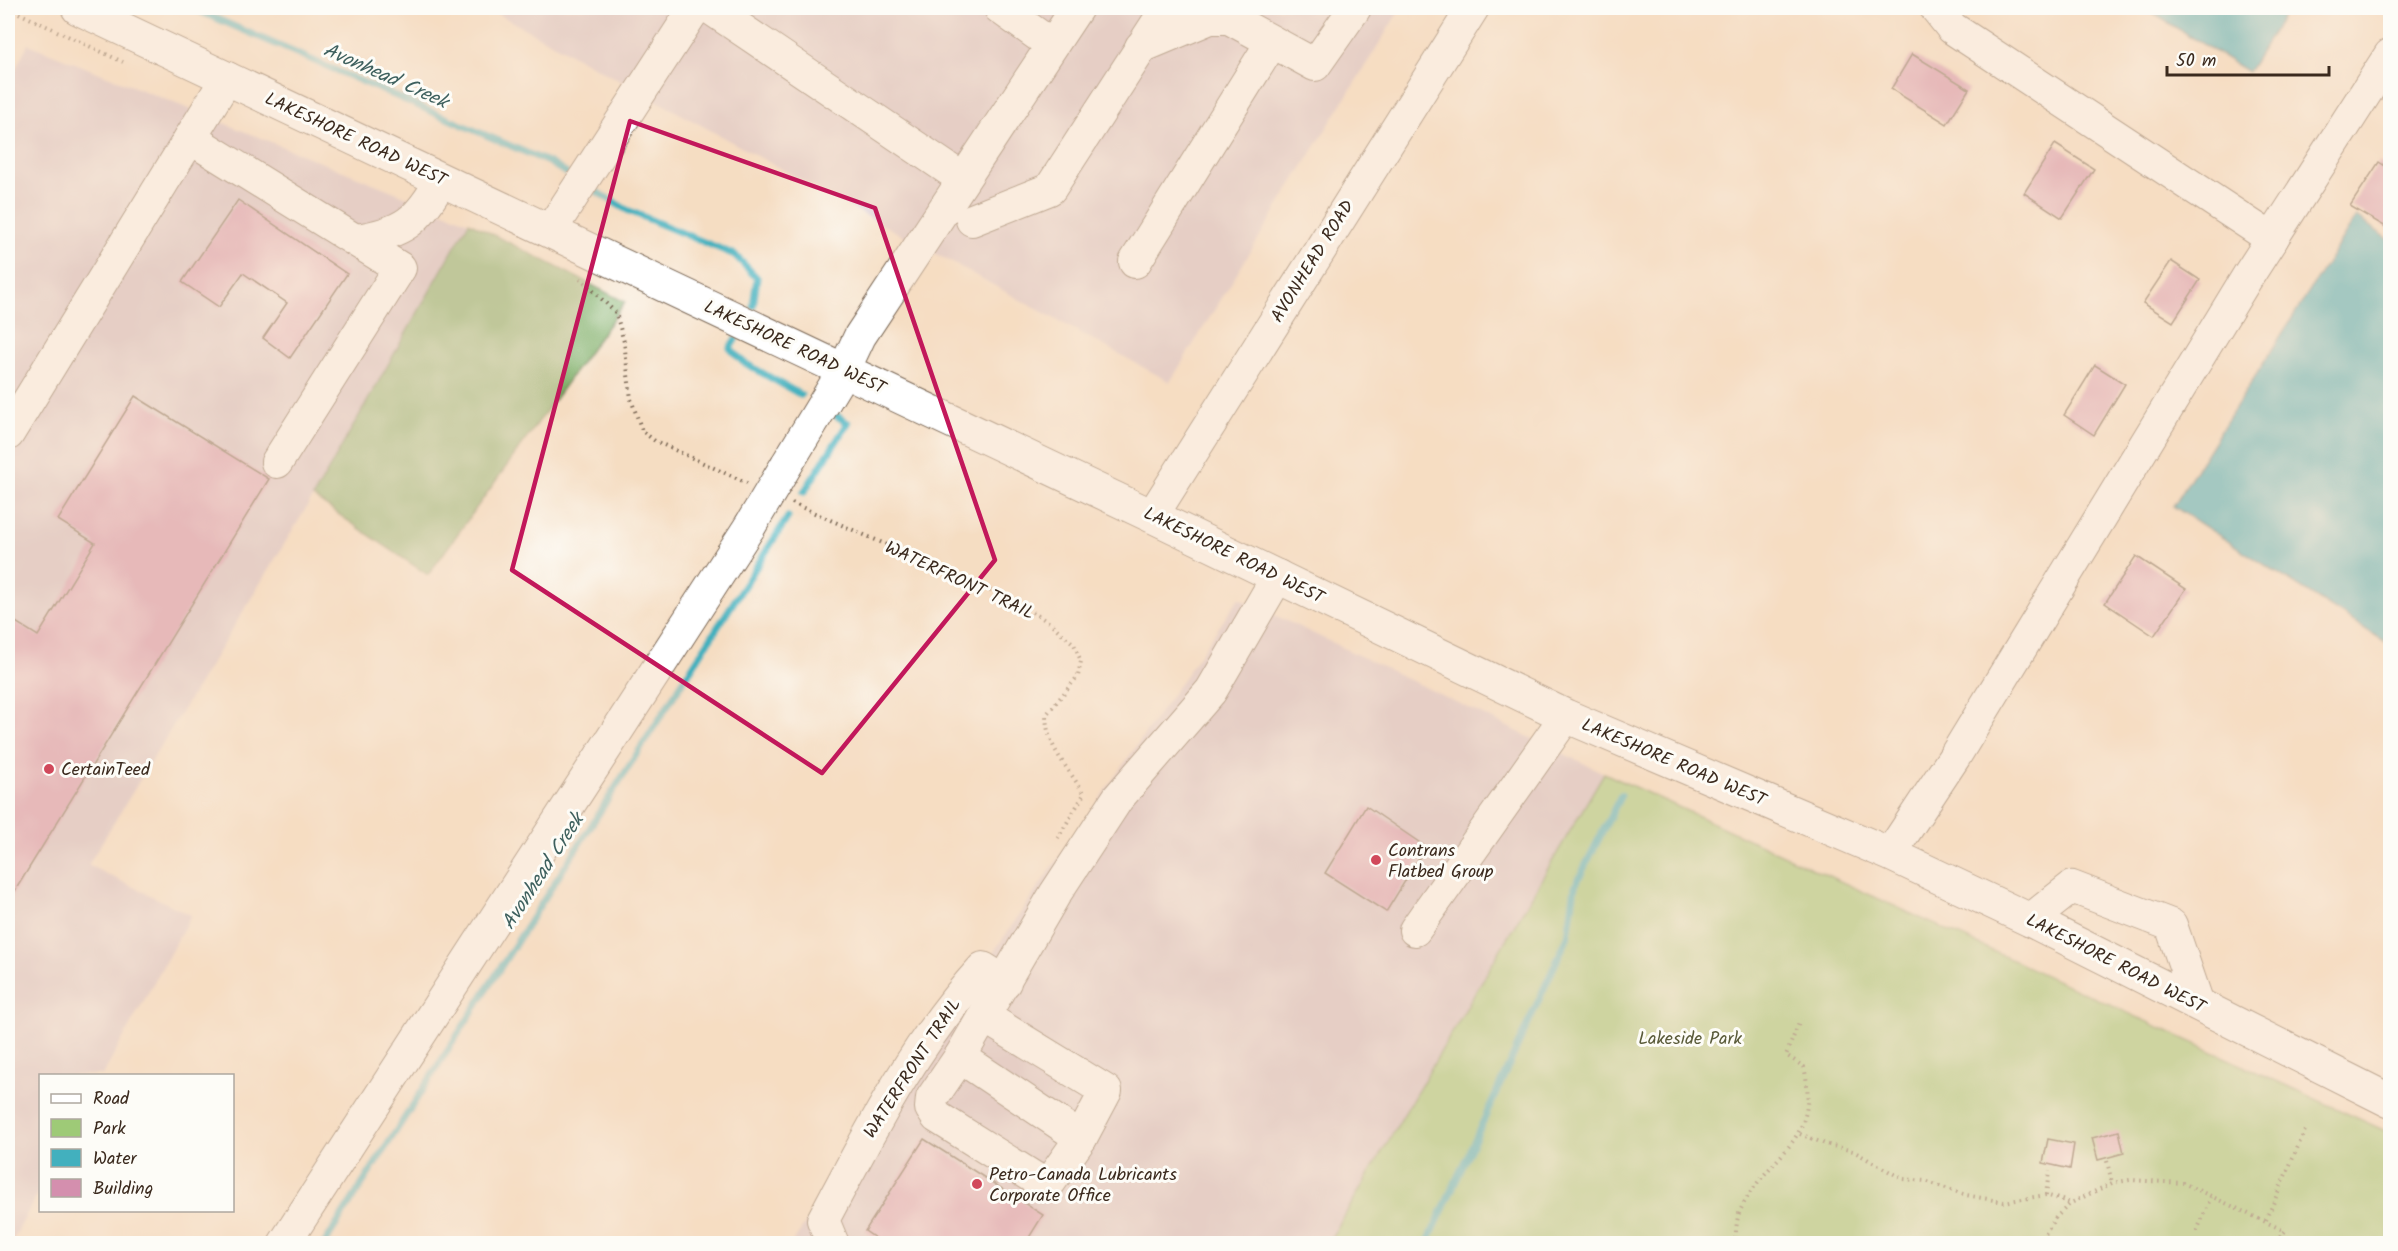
<svg xmlns="http://www.w3.org/2000/svg" width="2398" height="1251" font-family="Kalam,sans-serif">
  <style>
    .industrial { fill: #d2bdc8 }
    .green { fill: #9eca77; stroke: #6c7a4a; stroke-width: 1.5 }
    .forest { fill: #7eae68; stroke: #5c6c43; stroke-width: 1.5 }
    .water { fill: #42b0be; stroke: #3e6d6e; stroke-width: 1.5 }
    .lines { fill: none; stroke-linecap: round; stroke-linejoin: round }
    .stream { stroke: #42b0be; stroke-width: 7 }
    .building { fill: #d48fae }
    .minor-casing { stroke: #7c6957; stroke-width: 34 }
    .major-casing { stroke: #7c6957; stroke-width: 35 }
    .path { stroke: #7c6957; stroke-width: 4; stroke-dasharray: 1.5 4.5; stroke-linecap: butt }
    .minor { stroke: #fff; stroke-width: 32 }
    .major { stroke: #fff; stroke-width: 33 }
    .minor-bridge-casing { stroke: #7c6957; stroke-width: 34; stroke-linecap: butt }
    .minor-bridge { stroke: #fff; stroke-width: 32 }
    .marked { fill: none; stroke: #c2185b; stroke-width: 4.5; stroke-linejoin: round }
    .poi-dot { fill: #d1495b; stroke: #fdfcf7; stroke-width: 2 }
    .labels { text-anchor: middle; stroke-width: 6; stroke-linejoin: round; paint-order: stroke }
    .street-label { font-size: 18px; fill: #3b2a1e; stroke: #fdfcf7 }
    .poi-label { font-size: 18px; fill: #3b2a1e; stroke: #fdfcf7; text-anchor: start }
    .park-label { font-size: 18px; fill: #595a39; stroke: #fdfcf7 }
    .water-label { font-size: 20px; font-style: italic; fill: #3e605e; stroke: #fdfcf7 }
  </style>
  <rect width="100%" height="100%" fill="#fdfcf7"/>
  <filter id="ink" filterUnits="userSpaceOnUse"><feTurbulence type="fractalNoise" baseFrequency=".0167" numOctaves="2"/><feDisplacementMap in="SourceGraphic" scale="12" xChannelSelector="R" yChannelSelector="G"/><feConvolveMatrix kernelMatrix="1 2 1 2 8 2 1 2 1" color-interpolation-filters="sRGB"/></filter>
  <filter id="wash" filterUnits="userSpaceOnUse"><feTurbulence type="fractalNoise" baseFrequency=".008" numOctaves="4" result="noise"/><feDisplacementMap in="SourceGraphic" scale="24" xChannelSelector="R" yChannelSelector="G"/><feGaussianBlur stdDeviation="1.35" result="paint"/><feColorMatrix in="noise" values="0 0 0 0 0 0 0 0 0 0 0 0 0 0 0 0 0 1.4 0 .05"/><feComposite in="paint" operator="in"/></filter>
  <g filter="url(#wash)">
    <rect width="100%" height="100%" fill="#f5ddc2"/>
    <g class="industrial">
      <path d="M 487,8 L 1401,8 L 1170,382 Z"/>
      <path d="M 28,44 L 469,222 L 313,497 L 88,865 L 191,915 L 103,1075 L 40,1076 L 40,1189 L 11,1244 L 8,1243 L 8,84 Z"/>
      <path d="M 1239,598 L 1604,773 L 1328,1243 L 791,1244 Z"/>
    </g>
    <path class="green" d="M 1604,773 L 2390,1133 L 2390,1243 L 1328,1244 Z"/>
    <path class="forest" d="M 469,222 L 625,302 L 428,575 L 313,497 Z"/>
    <g class="water">
      <path d="M 2144,8 L 2288,8 L 2248,72 Z"/>
      <path d="M 2356,217 L 2390,240 L 2390,645 L 2173,506 Z"/>
    </g>
    <g class="lines">
      <g class="stream">
        <path d="M 192,8 L 548,162 L 566,173"/>
        <path d="M 597,192 L 627,210 L 735,255 L 757,278 L 753,306"/>
        <path d="M 735,340 L 730,348 L 743,362 L 801,395"/>
        <path d="M 804,492 L 848,423 L 832,413"/>
        <path d="M 324,1244 L 788,517"/>
        <path d="M 1427,1244 L 1568,936 L 1575,886 L 1621,795"/>
      </g>
    </g>
    <g id="blocks">
      <g class="building">
        <path d="M 1912,54 L 1969,89 L 1947,124 L 1891,89 Z"/>
        <path d="M 2055,144 L 2094,169 L 2062,218 L 2024,193 Z"/>
        <path d="M 2379,162 L 2391,170 L 2391,230 L 2350,206 Z"/>
        <path d="M 238,200 L 347,274 L 290,358 L 263,338 L 287,303 L 243,273 L 219,307 L 182,282 Z"/>
        <path d="M 2171,261 L 2200,280 L 2173,322 L 2143,303 Z"/>
        <path d="M 2095,365 L 2125,384 L 2094,435 L 2064,415 Z"/>
        <path d="M 135,396 L 269,479 L 8,902 L 8,617 L 38,636 L 95,543 L 58,520 Z"/>
        <path d="M 2136,556 L 2186,589 L 2154,636 L 2105,603 Z"/>
        <path d="M 1366,806 L 1426,847 L 1386,912 L 1325,873 Z"/>
        <path d="M 2119,1131 L 2124,1153 L 2098,1160 L 2092,1138 Z"/>
        <path d="M 924,1139 L 1043,1215 L 1025,1244 L 884,1244 L 865,1231 Z"/>
        <path d="M 2048,1139 L 2074,1144 L 2070,1169 L 2043,1163 Z"/>
      </g>
    </g>
  </g>
  <g filter="url(#ink)">
    <use href="#blocks" fill-opacity="0" stroke="#7c6957" stroke-width="1.5"/>
    <g class="lines">
      <defs>
        <g id="minor">
          <path d="M 710,8 L 963,179"/>
          <path d="M 1000,8 L 1052,45"/>
          <path d="M 1936,8 L 1952,28 L 2272,239"/>
          <path d="M 1141,47 L 1210,18 L 1229,18 L 1315,65 L 1355,8"/>
          <path d="M 190,138 L 400,268 L 277,462"/>
          <path d="M 972,220 L 1050,189 L 1167,8"/>
          <path d="M 550,231 L 695,8"/>
          <path d="M 356,240 C 403,233 419,221 441,180"/>
          <path d="M 1135,262 L 1272,42"/>
          <path d="M 8,434 L 227,78"/>
          <path d="M 787,464 L 844,370 L 860,336 L 1077,8"/>
          <path d="M 1152,516 L 1473,8"/>
          <path d="M 1890,854 L 1955,756 L 2248,276 L 2390,55"/>
          <path d="M 2030,920 L 2072,887 L 2171,925 L 2198,1004"/>
          <path d="M 1415,930 L 1566,716"/>
          <path d="M 960,1057 L 1081,1138 L 1106,1091 L 985,1017"/>
          <path d="M 1081,1138 L 1047,1186 L 937,1117 L 931,1108 L 932,1098 L 960,1057 L 1055,894 L 1118,798 L 1211,691 L 1278,576"/>
          <path d="M 284,1244 L 750,526"/>
          <path d="M 833,1244 L 823,1220 C 870,1132 915,1042 983,968 L 1005,982"/>
        </g>
        <path id="major" d="M 78,8 L 1152,516 L 1566,716 L 1890,854 L 2030,920 L 2390,1101"/>
      </defs>
      <use href="#minor" class="minor-casing"/>
      <use href="#major" class="major-casing"/>
      <g class="path">
        <path d="M 8,8 L 123,62"/>
        <path d="M 580,278 L 616,313 L 624,342 L 631,399 L 642,431 L 655,441 L 747,483"/>
        <path d="M 792,503 L 1014,601 L 1050,623 L 1074,644 L 1081,661 L 1078,676 L 1046,715 C 1047,749 1067,765 1084,794 L 1058,838"/>
        <path d="M 1800,1134 L 1825,1144 L 1853,1151 L 1903,1179 L 1925,1181 L 1966,1195 L 2004,1202 L 2046,1195 L 2071,1203 L 2112,1183 L 2130,1180 L 2183,1183 L 2285,1231 L 2274,1244"/>
        <path d="M 2107,1161 L 2112,1183"/>
        <path d="M 2046,1195 L 2049,1171"/>
        <path d="M 2266,1220 L 2306,1128"/>
        <path d="M 2197,1231 L 2211,1197"/>
        <path d="M 1735,1244 C 1736,1234 1736,1220 1740,1211 C 1767,1153 1822,1145 1804,1067 L 1786,1055 L 1799,1023"/>
        <path d="M 2039,1244 L 2056,1217 L 2071,1203"/>
      </g>
      <use href="#minor" class="minor"/>
      <use href="#major" class="major"/>
      <defs>
        <path id="minor-bridge" d="M 750,526 L 787,464"/>
      </defs>
      <use href="#minor-bridge" class="minor-bridge-casing"/>
      <use href="#minor-bridge" class="minor-bridge"/>
    </g>
  </g>
  <path d="M0 0H2398V1251H0ZM 630,121 L 875,208 L 995,560 L 822,773 L 512,570 Z" fill="#f5ddc2" fill-opacity=".55" fill-rule="evenodd"/>
  <path class="marked" d="M 630,121 L 875,208 L 995,560 L 822,773 L 512,570 Z"/>
  <g class="poi-dot">
    <circle cx="49" cy="769" r="6"/>
    <circle cx="1376" cy="860" r="6"/>
    <circle cx="977" cy="1184" r="6"/>
  </g>
  <g class="labels">
    <g class="street-label">
      <text transform="translate(356 139) rotate(25)" y="6">LAKESHORE ROAD WEST</text>
      <text transform="translate(1312 261) rotate(-58)" y="6">AVONHEAD ROAD</text>
      <text transform="translate(795 347) rotate(25)" y="6">LAKESHORE ROAD WEST</text>
      <text transform="translate(1234 555) rotate(26)" y="6">LAKESHORE ROAD WEST</text>
      <text transform="translate(960 580) rotate(25)" y="6">WATERFRONT TRAIL</text>
      <text transform="translate(1674 762) rotate(23)" y="6">LAKESHORE ROAD WEST</text>
      <text transform="translate(2116 963) rotate(27)" y="6">LAKESHORE ROAD WEST</text>
      <text transform="translate(912 1068) rotate(-57)" y="6">WATERFRONT TRAIL</text>
    </g>
    <g class="poi-label">
      <text x="61" y="775">CertainTeed</text>
      <text x="1388" y="856">Contrans<tspan x="1388" dy="21">Flatbed Group</tspan></text>
      <text x="989" y="1180">Petro-Canada Lubricants<tspan x="989" dy="21">Corporate Office</tspan></text>
    </g>
    <g class="park-label">
      <text x="1690" y="1044">Lakeside Park</text>
    </g>
    <g class="water-label">
      <text transform="translate(386 75) rotate(24)" y="7">Avonhead Creek</text>
      <text transform="translate(542 871) rotate(-57)" y="7">Avonhead Creek</text>
    </g>
  </g>
  <rect width="2398" height="1251" fill="none" stroke="#fdfcf7" stroke-width="30"/>
  <rect x="39" y="1074" width="195" height="138" fill="#fdfcf7" stroke="#afa8a0" stroke-width="1.5"/>
  <rect x="51" y="1094" width="30" height="9" fill="#ffffff" stroke="#afa8a0" stroke-width="1.5"/>
  <text x="93" y="1104" font-size="18" fill="#3b2a1e">Road</text>
  <rect x="51" y="1119" width="30" height="18" fill="#9eca77" stroke="#afa8a0" stroke-width="1.5"/>
  <text x="93" y="1134" font-size="18" fill="#3b2a1e">Park</text>
  <rect x="51" y="1149" width="30" height="18" fill="#42b0be" stroke="#afa8a0" stroke-width="1.5"/>
  <text x="93" y="1164" font-size="18" fill="#3b2a1e">Water</text>
  <rect x="51" y="1179" width="30" height="18" fill="#d48fae" stroke="#afa8a0" stroke-width="1.5"/>
  <text x="93" y="1194" font-size="18" fill="#3b2a1e">Building</text>
  <path d="M2167 66v9h162v-9" fill="none" stroke="#3b2a1e" stroke-width="3"/>
  <text x="2176" y="66" font-size="18" fill="#3b2a1e" stroke="#fdfcf7" stroke-width="4.5" paint-order="stroke">50 m</text>
</svg>
